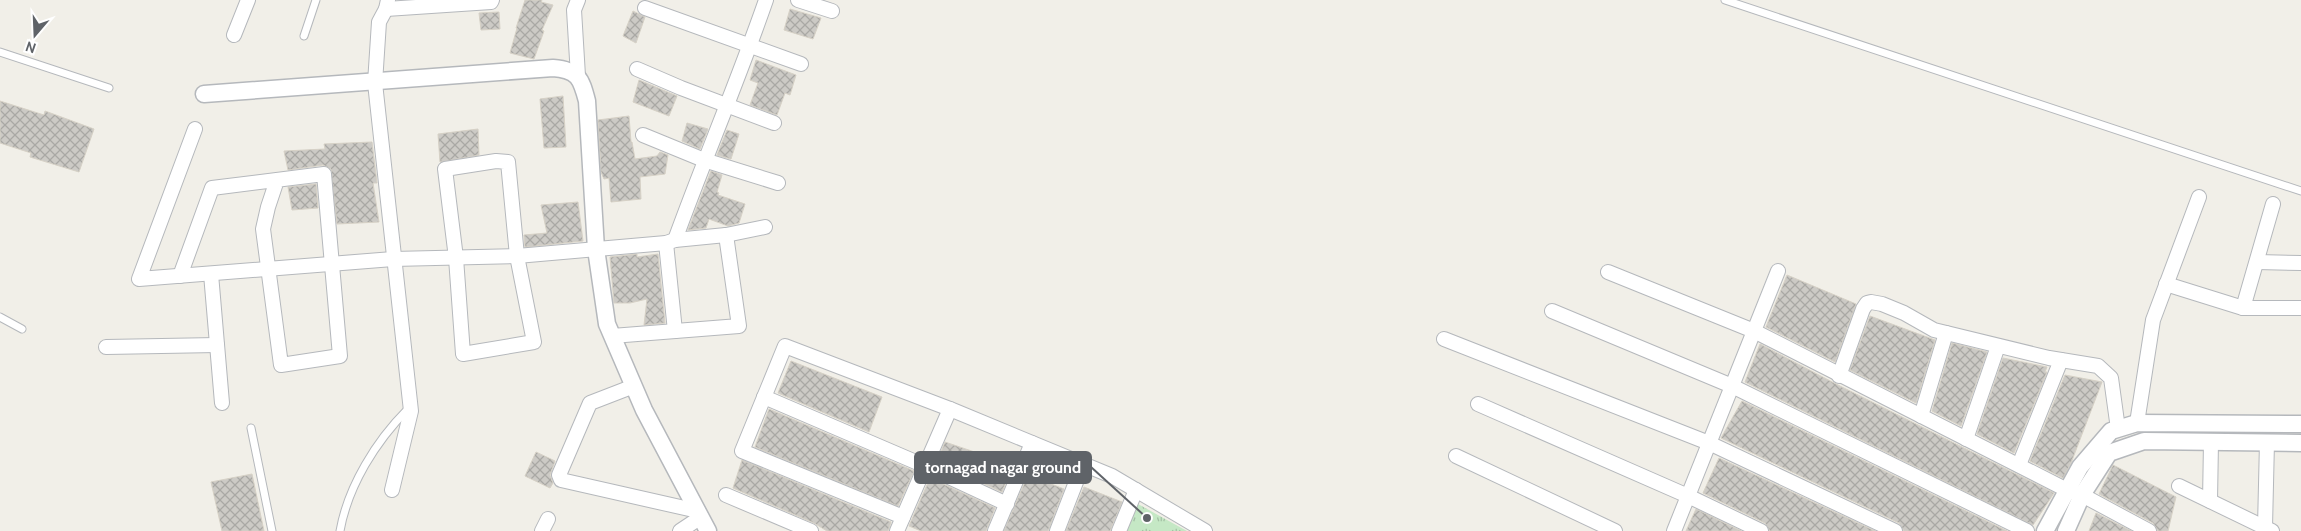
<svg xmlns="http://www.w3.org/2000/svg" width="2301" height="531" font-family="Cabin,sans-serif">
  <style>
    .park { fill: url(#park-tufts) }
    .building { fill: url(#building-cross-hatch); stroke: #d6d1c6 }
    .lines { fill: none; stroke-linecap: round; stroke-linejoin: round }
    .service-casing { stroke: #b5b8bc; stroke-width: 9 }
    .minor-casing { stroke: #b5b8bc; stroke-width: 16 }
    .tertiary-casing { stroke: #b5b8bc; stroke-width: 19 }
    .service { stroke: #fff; stroke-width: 7 }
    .minor { stroke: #fff; stroke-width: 14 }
    .tertiary { stroke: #fff; stroke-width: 16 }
    .leader { fill: none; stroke: #5f6368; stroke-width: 2 }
    .callout-dot { fill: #5f6368; stroke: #fff; stroke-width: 2 }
    .callout { fill: #5f6368; stroke: #5f6368; stroke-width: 2 }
    .callout-label { font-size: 16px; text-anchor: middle; font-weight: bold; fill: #fff }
  </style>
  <defs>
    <pattern id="park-tufts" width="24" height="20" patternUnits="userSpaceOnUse" patternTransform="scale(1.25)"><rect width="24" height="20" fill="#c5e8c5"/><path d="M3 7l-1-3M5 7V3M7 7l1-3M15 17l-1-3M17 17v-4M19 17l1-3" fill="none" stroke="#a3c0a4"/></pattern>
    <pattern id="building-cross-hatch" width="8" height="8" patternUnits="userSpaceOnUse" patternTransform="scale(1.25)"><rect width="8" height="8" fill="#cccac5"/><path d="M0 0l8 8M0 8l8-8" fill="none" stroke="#a9a8a4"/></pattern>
  </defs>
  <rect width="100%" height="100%" fill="#f1efe8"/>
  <path class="park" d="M 1138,504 L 1187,531 L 1126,531 Z"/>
  <g class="building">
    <path d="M 525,0 L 542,0 L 541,2 L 553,5 L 542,30 L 544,31 L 534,59 L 510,53 L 517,28 L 516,28 Z"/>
    <path d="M 790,9 L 821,18 L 813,39 L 784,30 Z"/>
    <path d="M 633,11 L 645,17 L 636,43 L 623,36 Z"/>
    <path d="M 499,12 L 500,29 L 481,30 L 479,13 Z"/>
    <path d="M 756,60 L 796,75 L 790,95 L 785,93 L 777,115 L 750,105 L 758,83 L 750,80 Z"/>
    <path d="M 639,80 L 677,96 L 669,116 L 633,102 Z"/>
    <path d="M 563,96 L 566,147 L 544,148 L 540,99 Z"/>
    <path d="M 0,101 L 44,115 L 45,111 L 94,129 L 79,172 L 30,157 L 31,153 L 0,143 Z"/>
    <path d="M 629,116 L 631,142 L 632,142 L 635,159 L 657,156 L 660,152 L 668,155 L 665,174 L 640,177 L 641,199 L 611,202 L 609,178 L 604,179 L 601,172 L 598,120 Z"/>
    <path d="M 687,123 L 708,129 L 700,149 L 682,141 Z"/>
    <path d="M 478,129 L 479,155 L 440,162 L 438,134 Z"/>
    <path d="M 727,130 L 739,134 L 731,159 L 717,155 Z"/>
    <path d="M 372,142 L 377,183 L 373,183 L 379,222 L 337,224 L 331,169 L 323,165 L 288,170 L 284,151 L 325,149 L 324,144 Z"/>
    <path d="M 711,171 L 722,175 L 717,192 L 719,193 L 718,195 L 745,204 L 739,223 L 728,226 L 709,219 L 706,228 L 688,230 Z"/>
    <path d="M 316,184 L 318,208 L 292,210 L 288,187 Z"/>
    <path d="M 578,202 L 583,241 L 525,247 L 524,235 L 547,233 L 541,205 Z"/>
    <path d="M 637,254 L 637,257 L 658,254 L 665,323 L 644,325 L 647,299 L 630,303 L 614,303 L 610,257 Z"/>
    <path d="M 1787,275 L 1856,304 L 1835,362 L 1766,327 Z"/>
    <path d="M 1870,316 L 1935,340 L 1916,403 L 1850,370 Z"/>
    <path d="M 1952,343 L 1987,352 L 1961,426 L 1932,411 Z"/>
    <path d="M 1760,344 L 1836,384 L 2054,493 L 2033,525 L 1751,385 L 1745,382 Z"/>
    <path d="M 2003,358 L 2047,367 L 2045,372 L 2047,372 L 2014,453 L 1977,434 Z"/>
    <path d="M 791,361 L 882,397 L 869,432 L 778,393 Z"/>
    <path d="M 2065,375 L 2102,382 L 2071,463 L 2063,478 L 2030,461 Z"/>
    <path d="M 1742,401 L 2007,531 L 1904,531 L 1899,523 L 1721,438 Z"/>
    <path d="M 769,409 L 914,471 L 898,506 L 755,447 Z"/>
    <path d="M 945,442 L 1013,465 L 1002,492 L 937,462 Z"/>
    <path d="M 536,452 L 555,461 L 550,475 L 553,483 L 550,488 L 525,476 Z"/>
    <path d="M 1719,458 L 1875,531 L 1770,531 L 1765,523 L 1703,493 Z"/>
    <path d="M 742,460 L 891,522 L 888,531 L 827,531 L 814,523 L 733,488 Z"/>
    <path d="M 2113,465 L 2176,497 L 2168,531 L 2158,531 L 2153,523 L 2099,494 Z"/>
    <path d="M 252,474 L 264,531 L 222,531 L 211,482 Z"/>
    <path d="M 1028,475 L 1064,489 L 1048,531 L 1004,531 Z"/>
    <path d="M 930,478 L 995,508 L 986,531 L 921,531 L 909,526 Z"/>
    <path d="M 1084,487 L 1122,502 L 1110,531 L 1066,531 Z"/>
    <path d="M 1696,509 L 1741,531 L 1686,531 Z"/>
    <path d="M 2096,513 L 2131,531 L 2089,531 Z"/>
  </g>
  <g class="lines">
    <defs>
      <g id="service">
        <path d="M 1725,0 L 2301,191"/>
        <path d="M 304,36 L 316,0"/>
        <path d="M 0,52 L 109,88"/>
        <path d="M 0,317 L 22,329"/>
        <path d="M 251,428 L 272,531"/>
        <path d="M 340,531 C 348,486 376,441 408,409"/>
      </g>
      <g id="minor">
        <path d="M 388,0 L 386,9 L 379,22 L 375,83 L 411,411 L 392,490"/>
        <path d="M 578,0 L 574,10 L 578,76"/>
        <path d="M 798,0 L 832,11"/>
        <path d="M 645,8 L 801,64"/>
        <path d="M 386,9 L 491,2 L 492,0"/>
        <path d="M 234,35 L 248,0"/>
        <path d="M 637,69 L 681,88 L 774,123"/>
        <path d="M 195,129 L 139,279 L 393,259 L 517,256 L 666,243 L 675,240 L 726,235 L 765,227"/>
        <path d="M 643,135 L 704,160 L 778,183"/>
        <path d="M 496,161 L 508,162 L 517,256 L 534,342 L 463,354 L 456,258 L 445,169 Z"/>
        <path d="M 675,240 C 704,160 738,81 766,0"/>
        <path d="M 666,243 L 675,331"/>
        <path d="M 2257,262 L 2301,263"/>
        <path d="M 1608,272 L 1754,331 L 2067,490 L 2082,495 L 2149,531"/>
        <path d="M 211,274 L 222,403"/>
        <path d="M 180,276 L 212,188 L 324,174 L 340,356 L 281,365 L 263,229 L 268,207 L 277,180"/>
        <path d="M 2166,284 L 2243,308 L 2301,308"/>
        <path d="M 2243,308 L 2273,204"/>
        <path d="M 1552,311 L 1732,386 L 2027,531"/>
        <path d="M 612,336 L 739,326 L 726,235"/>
        <path d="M 1444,339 L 1709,443 L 1895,531"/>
        <path d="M 106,347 L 217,345"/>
        <path d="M 1839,376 L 1863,309 L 1867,303 L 1871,302 L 1882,304 L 1904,313 L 1934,330 L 2049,358 L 2098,366 L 2111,378 L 2118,429"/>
        <path d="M 634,386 L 590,403 L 559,475 L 561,480 L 698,511"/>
        <path d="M 764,397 L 925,466 L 1007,504"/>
        <path d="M 1478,404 L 1688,496 L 1761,531"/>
        <path d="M 1921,416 L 1946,333"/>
        <path d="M 2137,423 L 2153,320 L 2199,197"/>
        <path d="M 1966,439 L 1998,346"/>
        <path d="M 1456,456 L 1615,531"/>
        <path d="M 2019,465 L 2061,360"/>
        <path d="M 2179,486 L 2272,531"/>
        <path d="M 726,495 L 811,531"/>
        <path d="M 2210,501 L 2211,442"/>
        <path d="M 903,517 L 742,451 L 785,346 L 950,409 L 1112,476 L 1205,531"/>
        <path d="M 2265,527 L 2267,442"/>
        <path d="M 542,531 L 548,519"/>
        <path d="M 680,531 L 701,517"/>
        <path d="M 897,531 L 950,409"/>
        <path d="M 995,531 L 1032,443"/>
        <path d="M 1057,531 L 1083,464"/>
        <path d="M 1119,531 L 1136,490"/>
        <path d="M 1674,531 L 1778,271"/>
      </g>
      <g id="tertiary">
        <path d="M 204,94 L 553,68 C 578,70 581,78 587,101 L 596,249 L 607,324 L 644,410 L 708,531"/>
        <path d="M 2045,531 L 2080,467 L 2111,431 L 2137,423 L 2301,424"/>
        <path d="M 2066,531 L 2082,495 L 2109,453 L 2144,441 L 2301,443"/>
      </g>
    </defs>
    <use href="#service" class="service-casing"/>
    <use href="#minor" class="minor-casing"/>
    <use href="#tertiary" class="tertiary-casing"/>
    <use href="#service" class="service"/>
    <use href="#minor" class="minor"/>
    <use href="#tertiary" class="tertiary"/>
  </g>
  <path class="leader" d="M1147 518L1091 467"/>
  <circle class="callout-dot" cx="1147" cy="518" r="5"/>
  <rect class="callout" x="915" y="452" width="176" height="31" rx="5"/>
  <g class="callout-label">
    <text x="1003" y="473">tornagad nagar ground</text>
  </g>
  <g transform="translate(35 35) rotate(199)" stroke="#ffffff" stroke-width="4" paint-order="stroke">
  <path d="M0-4L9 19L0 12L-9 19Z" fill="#5f6368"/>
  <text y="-8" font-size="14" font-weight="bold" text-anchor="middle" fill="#5f6368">N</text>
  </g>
</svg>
